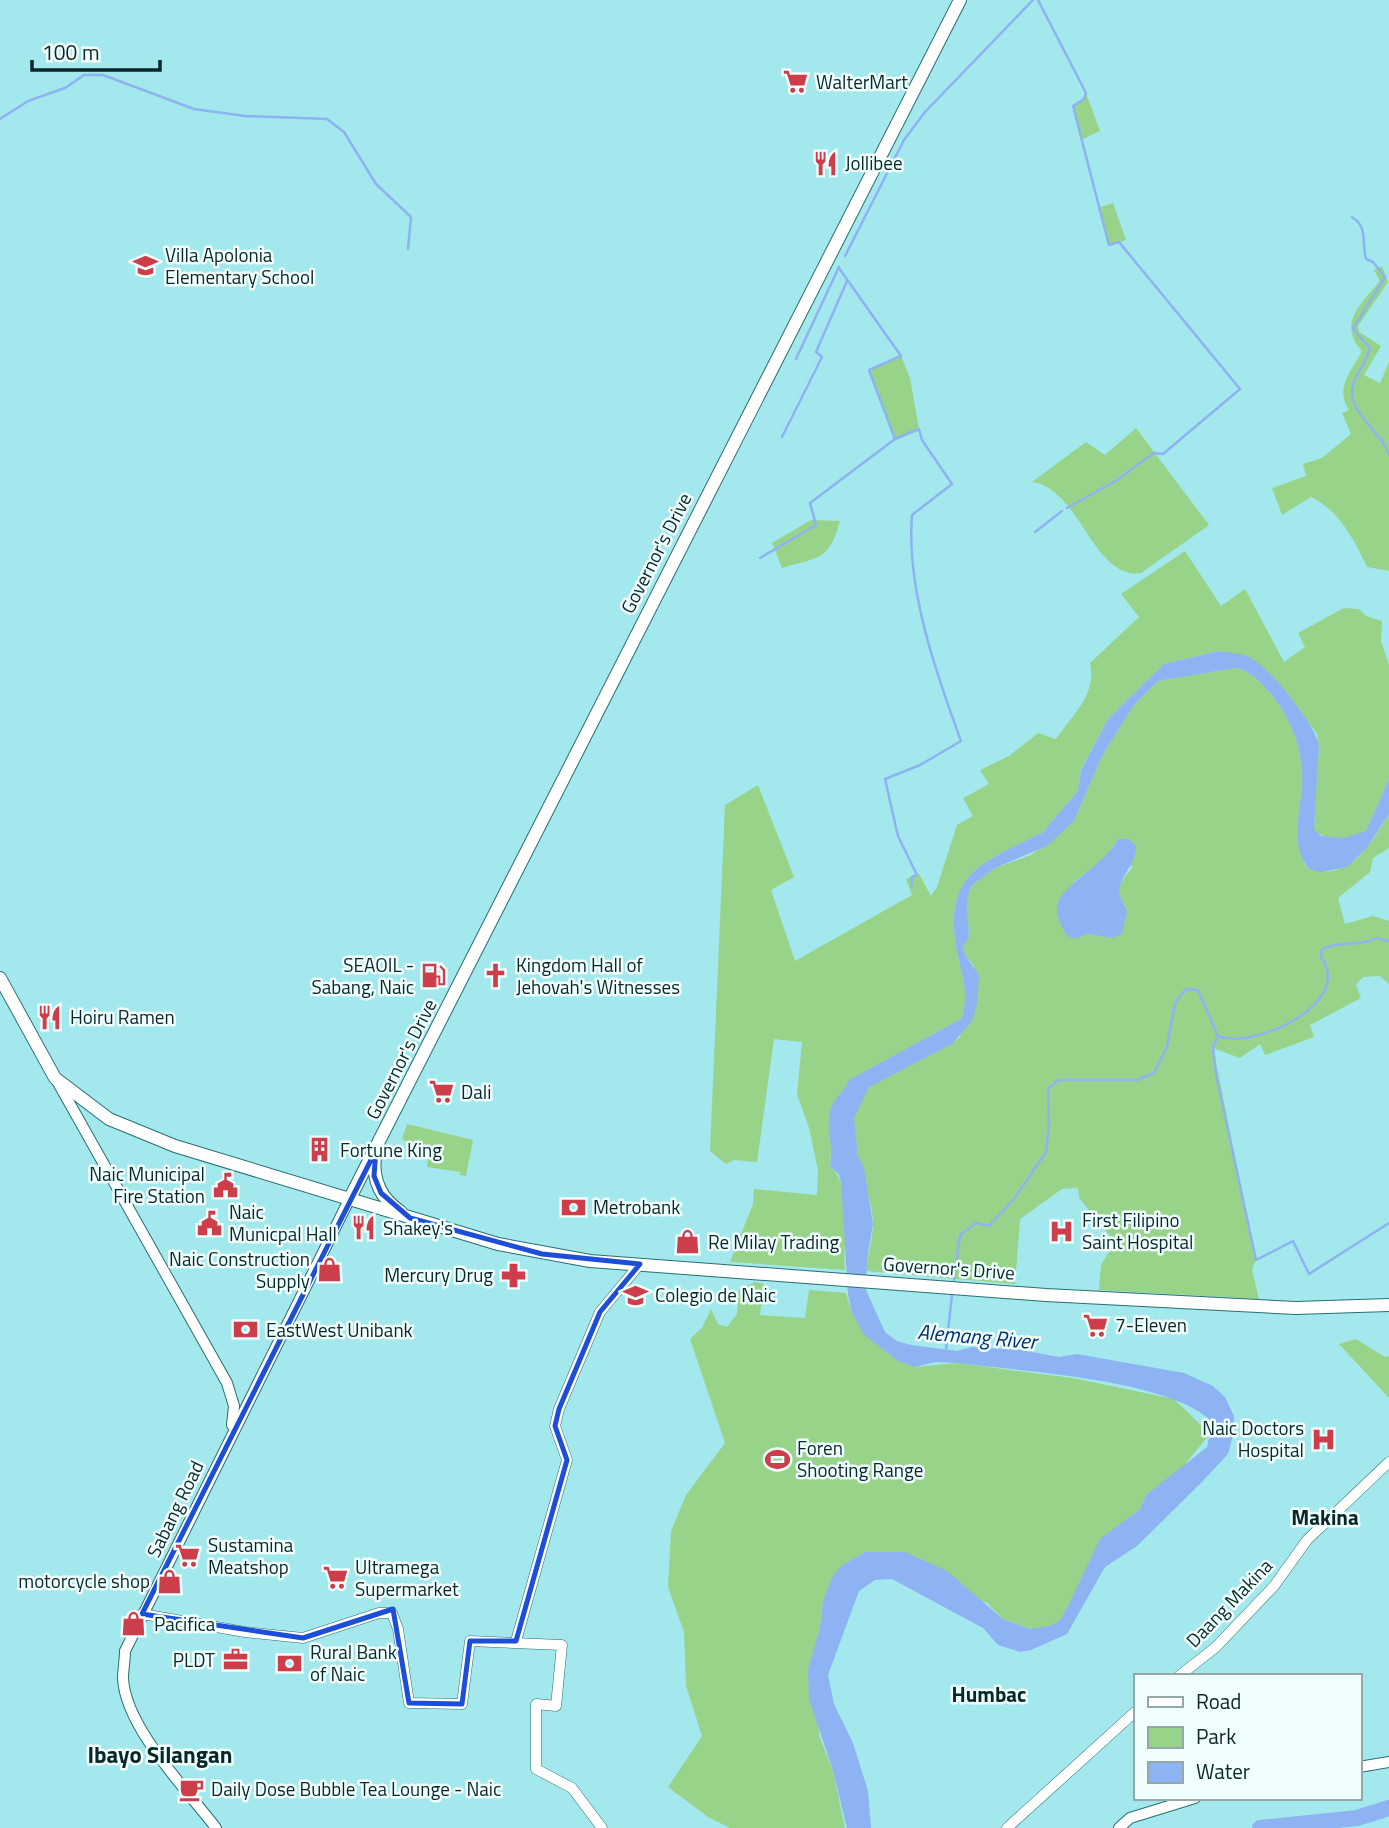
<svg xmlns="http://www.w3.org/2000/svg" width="1389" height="1828" font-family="'Titillium Web',sans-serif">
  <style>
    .green { fill: #97d48a; fill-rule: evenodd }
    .water { fill: #8db3f2 }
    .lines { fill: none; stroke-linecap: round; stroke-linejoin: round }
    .stream { stroke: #8db3f2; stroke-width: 2.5 }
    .river { stroke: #8db3f2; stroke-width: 16 }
    .tertiary-casing { stroke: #286e72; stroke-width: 11 }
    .secondary-casing { stroke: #286e72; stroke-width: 12 }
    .primary-casing { stroke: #286e72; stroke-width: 14 }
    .tertiary { stroke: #fff; stroke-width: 10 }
    .secondary { stroke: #fff; stroke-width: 10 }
    .primary { stroke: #fff; stroke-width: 12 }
    .marked { fill: none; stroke: #1d4ed8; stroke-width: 5; stroke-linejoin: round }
    .labels { text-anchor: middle; stroke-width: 5; stroke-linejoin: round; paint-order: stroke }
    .poi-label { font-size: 19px; fill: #092728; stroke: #f0fefe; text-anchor: start }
    .street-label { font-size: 19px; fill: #092728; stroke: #f0fefe }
    .water-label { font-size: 21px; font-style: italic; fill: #052f72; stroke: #f0fefe }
    .neighbourhood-label { font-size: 21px; font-weight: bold; fill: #092728; stroke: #f0fefe }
    .quarter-label { font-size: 23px; font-weight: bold; fill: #092728; stroke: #f0fefe }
  </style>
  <rect width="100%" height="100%" fill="#a3e8ec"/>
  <g class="green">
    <path d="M 1086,93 L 1100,131 L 1081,140 L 1073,106 L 1084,99 Z"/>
    <path d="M 1113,203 L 1126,240 L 1109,245 L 1098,208 Z"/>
    <path d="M 1382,266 L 1388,282 L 1358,326 L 1359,332 L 1381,346 L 1364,375 L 1380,383 L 1389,362 L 1389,571 L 1367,567 C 1355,541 1338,509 1311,497 L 1282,515 L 1272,488 L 1306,476 L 1303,464 L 1322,458 L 1351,434 L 1342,413 L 1349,410 C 1334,388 1352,371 1362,351 C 1337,323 1361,304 1380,281 L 1374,270 Z"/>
    <path d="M 901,356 L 910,378 L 919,429 L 895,439 L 869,370 Z"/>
    <path d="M 1136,428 L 1209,525 L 1141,573 C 1094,581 1079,487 1032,482 L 1086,442 L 1105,455 Z"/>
    <path d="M 811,520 L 840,521 C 829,561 819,557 782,568 L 772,543 Z"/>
    <path d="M 1185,551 L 1221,606 L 1245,589 L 1284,662 L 1305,647 L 1298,633 L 1344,608 L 1359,609 L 1366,616 L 1382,621 L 1381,641 L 1389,665 L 1389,779 L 1366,831 C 1351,841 1326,843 1314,829 L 1319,745 L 1317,734 L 1288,694 L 1253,659 L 1219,651 L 1164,664 L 1108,719 L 1081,769 L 1078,791 L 1042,833 C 976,865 940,876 959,961 C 964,982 969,998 961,1019 L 850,1080 L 845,1093 L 829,1115 L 832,1135 L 830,1166 C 855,1190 842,1238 845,1270 L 730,1262 L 753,1204 L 754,1189 L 817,1195 L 818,1170 L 809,1128 L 797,1094 L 802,1042 L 774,1039 L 757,1162 L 734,1160 L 726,1164 L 710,1151 L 725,805 L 758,785 L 794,877 L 771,890 L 795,961 L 912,895 L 906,879 L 919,874 L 931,896 L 937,887 L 957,825 L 973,816 L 963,798 L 989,784 L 980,770 L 1009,756 L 1038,733 L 1056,739 C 1072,715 1097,695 1090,663 L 1139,617 L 1121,594 Z"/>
    <path d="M 1236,668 C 1249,670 1262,683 1270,693 C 1295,722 1306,758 1301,797 C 1299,817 1295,840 1303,860 C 1305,868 1311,870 1319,871 C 1354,876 1373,840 1389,814 L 1389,848 L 1373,858 L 1370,872 L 1338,898 L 1345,924 L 1373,916 L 1389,921 L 1389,984 L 1380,976 L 1363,977 L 1356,985 L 1361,998 L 1310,1025 L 1314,1037 L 1265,1055 L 1260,1044 L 1240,1058 L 1213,1048 L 1256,1260 L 1252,1270 L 1259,1299 L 1099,1290 L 1101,1265 L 1115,1242 L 1079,1198 L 1078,1188 L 1062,1189 L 1020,1219 L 1015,1284 L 866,1271 C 867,1256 873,1239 873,1223 C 873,1185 831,1115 871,1086 C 898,1066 934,1058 960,1037 L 974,966 L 965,955 L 963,944 L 969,938 L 967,902 L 971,886 L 995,868 L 1031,855 L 1074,821 L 1102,756 L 1134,705 L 1158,681 ZM 1118,839 L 1132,868 C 1122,879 1113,892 1125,905 L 1112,938 L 1087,934 L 1058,902 L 1075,881 L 1106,857 Z"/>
    <path d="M 407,1124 L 473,1140 L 466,1176 L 460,1175 L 460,1172 L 427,1167 L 428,1153 L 402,1139 Z"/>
    <path d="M 755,1282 L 764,1284 L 760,1315 L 805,1318 L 809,1290 L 846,1293 L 852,1313 L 915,1367 L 957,1363 L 1073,1378 L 1174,1399 L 1210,1434 L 1180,1470 L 1146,1495 L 1140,1509 L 1101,1539 L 1062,1626 L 1031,1629 L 1003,1619 L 987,1603 L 865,1552 L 841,1566 L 823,1602 L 820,1628 L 809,1667 L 820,1738 L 833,1771 L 845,1828 L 730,1828 L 708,1817 L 668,1787 L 702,1736 L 686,1686 L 684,1632 L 668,1587 L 671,1531 L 686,1495 L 725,1443 L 690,1339 L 702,1328 L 711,1309 L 718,1324 L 727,1327 L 737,1314 L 739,1290 Z"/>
    <path d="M 1356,1339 L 1385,1357 L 1389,1356 L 1389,1398 L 1339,1344 Z"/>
  </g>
  <g class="water">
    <path d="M 1219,651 C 1229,653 1242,653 1251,658 C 1270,668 1315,724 1319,745 L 1314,829 L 1321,836 L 1344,838 L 1366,831 L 1389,779 L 1389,814 L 1366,849 L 1347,867 L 1321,872 L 1309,869 C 1292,849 1298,821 1301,797 C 1306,759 1295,722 1270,693 C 1262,683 1249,670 1236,668 L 1158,681 L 1134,705 L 1102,756 L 1074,821 L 1047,846 L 995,868 L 971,886 L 967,902 L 969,938 L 963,945 L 965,955 L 979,975 L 977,1004 L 972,1021 L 952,1044 L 869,1087 L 854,1118 L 858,1156 L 864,1168 L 873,1224 L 867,1259 L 866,1290 L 885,1332 L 897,1341 L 911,1345 L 957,1351 L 972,1347 L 1021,1350 L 1059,1357 L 1077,1354 L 1184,1373 L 1213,1386 L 1225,1397 L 1234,1416 L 1233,1435 L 1228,1454 L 1200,1484 L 1137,1546 L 1105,1567 L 1067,1634 L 1031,1650 L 1020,1652 L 998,1645 L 983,1628 L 892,1579 L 875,1580 L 859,1591 L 828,1675 L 834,1704 L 853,1743 L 868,1791 L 871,1828 L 847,1828 L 833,1771 L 809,1699 L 808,1669 L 820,1628 L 823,1601 L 832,1577 L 841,1566 L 865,1552 L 905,1552 L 947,1571 L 1003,1619 L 1030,1629 L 1050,1626 L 1060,1620 L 1068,1606 L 1100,1539 L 1140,1509 L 1146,1495 L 1207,1447 L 1210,1434 L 1209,1419 C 1164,1379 1019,1371 957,1363 L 936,1362 L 915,1367 L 898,1361 L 864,1335 L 852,1313 L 848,1294 L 841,1182 L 839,1175 L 830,1166 C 834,1148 826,1129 830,1111 C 833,1098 844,1093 849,1080 L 961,1019 C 969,998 964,982 959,961 C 940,876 976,865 1042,833 L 1078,791 L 1081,770 L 1108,719 L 1124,703 L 1164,664 Z"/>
    <path d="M 1118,839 L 1129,839 L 1136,846 C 1136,867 1117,877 1120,895 C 1121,901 1125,905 1127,911 L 1122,934 L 1112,938 L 1087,934 L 1075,939 L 1066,935 C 1062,926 1054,914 1058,903 C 1064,884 1104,865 1118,839 Z"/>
  </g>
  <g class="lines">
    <g class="stream">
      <path d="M 1038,0 L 1086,93 L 1084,99 L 1073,106 L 1109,245 L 1119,242 L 1240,389 L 1163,454 L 1154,453 L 1117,480 L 1067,508"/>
      <path d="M 0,119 L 28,101 L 65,88 L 84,75 L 103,75 L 194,109 L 245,116 L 327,119 L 344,132 L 376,184 L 411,217 L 408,249"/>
      <path d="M 1352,217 C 1369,228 1361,242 1366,259 L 1373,262 L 1385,277 L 1353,329 L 1370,348 C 1367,364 1351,377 1352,394 C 1354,417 1382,433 1389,455"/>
      <path d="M 845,256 L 904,140 L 925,112 L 1033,0"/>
      <path d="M 839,268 L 901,356 L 869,370 L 895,439"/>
      <path d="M 796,359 L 839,267"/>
      <path d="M 782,437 L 822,357 L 816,352 L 847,281"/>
      <path d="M 1035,532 L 1062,511"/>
      <path d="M 760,558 L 816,525 L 810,503 L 895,439 L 919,429 L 922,440 L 952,484 L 912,515 C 906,588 936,673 961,741 L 920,765 L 885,779 L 898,836 L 917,875 L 912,877 L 912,887"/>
      <path d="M 1218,1036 L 1213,1047 L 1216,1074 L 1256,1260 L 1293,1241 L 1309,1274 L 1389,1223"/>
      <path d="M 954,1280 L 960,1235 L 976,1223 L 989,1226 L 1014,1199 L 1046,1152 L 1049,1124 L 1048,1089 L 1058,1080 L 1137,1080 L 1154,1073 L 1167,1047 L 1175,1003 L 1186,989 L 1198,990 L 1218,1036 C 1253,1050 1355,1004 1321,957 L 1322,949 C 1340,940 1361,947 1376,938 L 1389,941"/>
      <path d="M 946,1350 L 952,1294"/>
    </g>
    <path class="river" d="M 1260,1828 L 1357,1818 L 1389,1808"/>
    <defs>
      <g id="tertiary">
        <path d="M 142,1614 L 245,1632 L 303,1638 L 379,1613 L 392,1613 L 398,1629 L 409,1703 L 462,1704 L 470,1641 L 562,1645 L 556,1706 L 536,1704 L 536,1769 L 572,1788 L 602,1828"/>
        <path d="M 516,1641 L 567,1460 L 555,1426 L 559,1409 L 600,1312 L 640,1264"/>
        <path d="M 1179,1676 L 1216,1647 L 1274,1586 L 1307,1540 L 1389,1462"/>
        <path d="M 1007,1828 L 1135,1712"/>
      </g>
      <g id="secondary">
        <path d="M 57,1081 L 227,1383 L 234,1406 L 232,1425"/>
        <path d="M 1359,1767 L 1389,1762"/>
        <path d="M 216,1828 C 187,1790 125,1727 123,1678 C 123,1670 125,1660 125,1651 L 349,1200"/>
        <path d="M 1119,1828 L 1130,1818 L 1195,1798"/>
      </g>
      <g id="primary">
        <path d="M 0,978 L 55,1078 L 109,1119 L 175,1146 L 498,1244 L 590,1261 L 1046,1295 L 1296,1308 L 1389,1305"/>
        <path d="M 375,1156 C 372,1181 381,1199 401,1212"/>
        <path d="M 349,1200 L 960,0"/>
      </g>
    </defs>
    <use href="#tertiary" class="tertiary-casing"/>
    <use href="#secondary" class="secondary-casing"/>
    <use href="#primary" class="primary-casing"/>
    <use href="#tertiary" class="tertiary"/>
    <use href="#secondary" class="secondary"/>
    <use href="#primary" class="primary"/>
  </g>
  <path class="marked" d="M 376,1150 L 374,1176 L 381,1193 L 410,1218 L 542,1254 L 640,1264 L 600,1312 L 559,1409 L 555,1426 L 567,1460 L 516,1641 L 470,1641 L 462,1704 L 409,1703 L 393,1609 L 303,1638 L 142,1614 Z"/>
  <defs>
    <symbol id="supermarket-bare" viewBox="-9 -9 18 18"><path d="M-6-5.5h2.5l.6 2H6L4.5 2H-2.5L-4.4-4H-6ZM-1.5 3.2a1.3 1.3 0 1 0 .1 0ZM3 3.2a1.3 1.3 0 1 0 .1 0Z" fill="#cd3d4a" stroke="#f0fefe" stroke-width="2.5" paint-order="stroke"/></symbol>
    <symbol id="restaurant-bare" viewBox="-9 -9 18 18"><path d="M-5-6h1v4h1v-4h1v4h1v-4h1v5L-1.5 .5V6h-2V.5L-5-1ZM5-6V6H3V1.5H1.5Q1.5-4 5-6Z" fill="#cd3d4a" stroke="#f0fefe" stroke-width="2.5" paint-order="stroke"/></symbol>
    <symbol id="school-bare" viewBox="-9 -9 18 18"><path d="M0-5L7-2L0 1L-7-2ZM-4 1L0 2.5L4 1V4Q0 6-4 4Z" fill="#cd3d4a" stroke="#f0fefe" stroke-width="2.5" paint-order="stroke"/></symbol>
    <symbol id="fuel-bare" viewBox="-9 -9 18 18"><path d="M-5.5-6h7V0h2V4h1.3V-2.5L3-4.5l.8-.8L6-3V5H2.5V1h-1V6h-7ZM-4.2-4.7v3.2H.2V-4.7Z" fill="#cd3d4a" stroke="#f0fefe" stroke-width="2.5" paint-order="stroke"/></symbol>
    <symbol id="church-bare" viewBox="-9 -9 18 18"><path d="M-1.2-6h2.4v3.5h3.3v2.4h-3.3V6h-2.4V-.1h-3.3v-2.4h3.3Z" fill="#cd3d4a" stroke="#f0fefe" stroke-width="2.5" paint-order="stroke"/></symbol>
    <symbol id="building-bare" viewBox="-9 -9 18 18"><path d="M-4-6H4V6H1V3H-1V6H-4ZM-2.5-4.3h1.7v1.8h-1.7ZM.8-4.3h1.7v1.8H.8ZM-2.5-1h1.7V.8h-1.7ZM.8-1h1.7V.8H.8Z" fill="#cd3d4a" stroke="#f0fefe" stroke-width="2.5" paint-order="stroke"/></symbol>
    <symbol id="civic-bare" viewBox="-9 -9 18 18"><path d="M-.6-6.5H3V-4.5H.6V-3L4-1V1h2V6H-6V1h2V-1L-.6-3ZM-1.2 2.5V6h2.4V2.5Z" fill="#cd3d4a" stroke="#f0fefe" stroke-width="2.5" paint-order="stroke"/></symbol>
    <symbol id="bank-bare" viewBox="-9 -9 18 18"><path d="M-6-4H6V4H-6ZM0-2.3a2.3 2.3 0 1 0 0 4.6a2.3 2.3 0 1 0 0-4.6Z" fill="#cd3d4a" stroke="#f0fefe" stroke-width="2.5" paint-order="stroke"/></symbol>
    <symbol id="hospital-bare" viewBox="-9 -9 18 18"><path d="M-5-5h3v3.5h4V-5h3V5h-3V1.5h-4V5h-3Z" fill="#cd3d4a" stroke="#f0fefe" stroke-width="2.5" paint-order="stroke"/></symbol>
    <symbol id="shop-bare" viewBox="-9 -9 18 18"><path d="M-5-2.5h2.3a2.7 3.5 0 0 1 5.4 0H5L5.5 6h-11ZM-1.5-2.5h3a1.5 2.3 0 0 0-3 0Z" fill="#cd3d4a" stroke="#f0fefe" stroke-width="2.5" paint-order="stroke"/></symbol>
    <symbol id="pharmacy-bare" viewBox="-9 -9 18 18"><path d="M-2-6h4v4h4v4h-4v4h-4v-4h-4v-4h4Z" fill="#cd3d4a" stroke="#f0fefe" stroke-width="2.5" paint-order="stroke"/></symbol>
    <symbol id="stadium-bare" viewBox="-9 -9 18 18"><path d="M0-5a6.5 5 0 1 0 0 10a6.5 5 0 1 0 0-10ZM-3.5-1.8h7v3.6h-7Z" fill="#cd3d4a" stroke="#f0fefe" stroke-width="2.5" paint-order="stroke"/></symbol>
    <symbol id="office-bare" viewBox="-9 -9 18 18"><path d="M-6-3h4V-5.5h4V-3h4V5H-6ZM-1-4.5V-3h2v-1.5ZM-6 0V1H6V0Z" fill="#cd3d4a" stroke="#f0fefe" stroke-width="2.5" paint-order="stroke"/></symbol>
    <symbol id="cafe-bare" viewBox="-9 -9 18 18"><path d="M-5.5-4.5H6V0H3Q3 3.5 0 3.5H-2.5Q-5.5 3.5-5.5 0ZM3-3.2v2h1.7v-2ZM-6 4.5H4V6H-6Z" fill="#cd3d4a" stroke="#f0fefe" stroke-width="2.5" paint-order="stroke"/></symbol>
  </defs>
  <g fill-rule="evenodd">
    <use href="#supermarket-bare" x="778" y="64" width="35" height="35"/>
    <use href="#restaurant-bare" x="808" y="146" width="35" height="35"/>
    <use href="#school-bare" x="128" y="248" width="35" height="35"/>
    <use href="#fuel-bare" x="416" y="958" width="35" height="35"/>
    <use href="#church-bare" x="478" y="958" width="35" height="35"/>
    <use href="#restaurant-bare" x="32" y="1000" width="35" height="35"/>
    <use href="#supermarket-bare" x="424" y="1074" width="35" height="35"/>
    <use href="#building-bare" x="302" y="1132" width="35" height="35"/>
    <use href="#civic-bare" x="208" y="1168" width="35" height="35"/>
    <use href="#bank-bare" x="556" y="1190" width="35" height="35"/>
    <use href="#civic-bare" x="192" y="1206" width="35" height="35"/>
    <use href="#restaurant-bare" x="346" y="1210" width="35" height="35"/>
    <use href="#hospital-bare" x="1044" y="1214" width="35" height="35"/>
    <use href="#shop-bare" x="670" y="1224" width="35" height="35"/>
    <use href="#shop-bare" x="312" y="1252" width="35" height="35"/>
    <use href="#pharmacy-bare" x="496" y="1258" width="35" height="35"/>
    <use href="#school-bare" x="618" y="1278" width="35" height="35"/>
    <use href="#supermarket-bare" x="1078" y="1308" width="35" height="35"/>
    <use href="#bank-bare" x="228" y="1312" width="35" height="35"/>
    <use href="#hospital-bare" x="1306" y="1422" width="35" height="35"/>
    <use href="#stadium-bare" x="760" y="1442" width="35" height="35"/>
    <use href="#supermarket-bare" x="170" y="1538" width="35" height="35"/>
    <use href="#supermarket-bare" x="318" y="1560" width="35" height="35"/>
    <use href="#shop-bare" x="152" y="1564" width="35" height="35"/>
    <use href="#shop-bare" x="116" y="1606" width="35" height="35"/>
    <use href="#office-bare" x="218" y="1642" width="35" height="35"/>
    <use href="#bank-bare" x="272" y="1646" width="35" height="35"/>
    <use href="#cafe-bare" x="174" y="1772" width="35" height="35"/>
  </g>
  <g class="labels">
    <g class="poi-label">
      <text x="816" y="89">WalterMart</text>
      <text x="845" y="170">Jollibee</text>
      <text x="165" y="262">Villa Apolonia<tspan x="165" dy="22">Elementary School</tspan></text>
      <text x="414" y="972" text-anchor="end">SEAOIL -<tspan x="414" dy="22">Sabang, Naic</tspan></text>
      <text x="516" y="972">Kingdom Hall of<tspan x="516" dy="22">Jehovah's Witnesses</tspan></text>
      <text x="70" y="1024">Hoiru Ramen</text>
      <text x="461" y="1099">Dali</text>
      <text x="340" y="1157">Fortune King</text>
      <text x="205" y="1181" text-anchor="end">Naic Municipal<tspan x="205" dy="22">Fire Station</tspan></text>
      <text x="593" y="1214">Metrobank</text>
      <text x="229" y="1219">Naic<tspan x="229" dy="22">Municpal Hall</tspan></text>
      <text x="1082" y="1227">First Filipino<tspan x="1082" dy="22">Saint Hospital</tspan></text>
      <text x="383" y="1235">Shakey's</text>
      <text x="708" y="1249">Re Milay Trading</text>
      <text x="310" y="1266" text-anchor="end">Naic Construction<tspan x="310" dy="22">Supply</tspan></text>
      <text x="493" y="1282" text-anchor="end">Mercury Drug</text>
      <text x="655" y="1302">Colegio de Naic</text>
      <text x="1115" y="1332">7-Eleven</text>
      <text x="266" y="1337">EastWest Unibank</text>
      <text x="1304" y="1435" text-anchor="end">Naic Doctors<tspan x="1304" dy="22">Hospital</tspan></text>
      <text x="797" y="1455">Foren<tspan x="797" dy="22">Shooting Range</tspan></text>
      <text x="208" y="1552">Sustamina<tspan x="208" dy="22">Meatshop</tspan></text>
      <text x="355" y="1574">Ultramega<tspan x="355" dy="22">Supermarket</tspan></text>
      <text x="150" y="1588" text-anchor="end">motorcycle shop</text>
      <text x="154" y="1631">Pacifica</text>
      <text x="310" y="1659">Rural Bank<tspan x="310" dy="22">of Naic</tspan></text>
      <text x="215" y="1667" text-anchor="end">PLDT</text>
      <text x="211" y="1796">Daily Dose Bubble Tea Lounge - Naic</text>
    </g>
    <g class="street-label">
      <text transform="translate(656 553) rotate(-63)" y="7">Governor's Drive</text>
      <text transform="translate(401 1059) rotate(-63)" y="7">Governor's Drive</text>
      <text transform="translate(949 1268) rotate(4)" y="7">Governor's Drive</text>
      <text transform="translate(175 1509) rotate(-64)" y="7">Sabang Road</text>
      <text transform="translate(1229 1603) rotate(-46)" y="7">Daang Makina</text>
    </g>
    <g class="water-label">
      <text transform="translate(977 1337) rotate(5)" y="7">Alemang River</text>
    </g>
    <g class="neighbourhood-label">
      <text x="1325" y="1525">Makina</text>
      <text x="989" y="1702">Humbac</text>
    </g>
    <g class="quarter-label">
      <text x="160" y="1763">Ibayo Silangan</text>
    </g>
  </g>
  <rect x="1134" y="1674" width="228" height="126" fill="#f0fefe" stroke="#94a8a8" stroke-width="2"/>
  <rect x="1148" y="1697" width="35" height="10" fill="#ffffff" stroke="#94a8a8" stroke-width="2"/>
  <text x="1196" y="1709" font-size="21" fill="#092728">Road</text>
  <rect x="1148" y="1727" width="35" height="21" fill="#97d48a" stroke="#94a8a8" stroke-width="2"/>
  <text x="1196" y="1744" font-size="21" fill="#092728">Park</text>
  <rect x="1148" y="1762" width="35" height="21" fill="#8db3f2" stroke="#94a8a8" stroke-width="2"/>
  <text x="1196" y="1779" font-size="21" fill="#092728">Water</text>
  <path d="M32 60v10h128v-10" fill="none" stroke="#092728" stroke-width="3.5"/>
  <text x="42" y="60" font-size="21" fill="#092728" stroke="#f0fefe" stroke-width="5" paint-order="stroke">100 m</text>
</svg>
